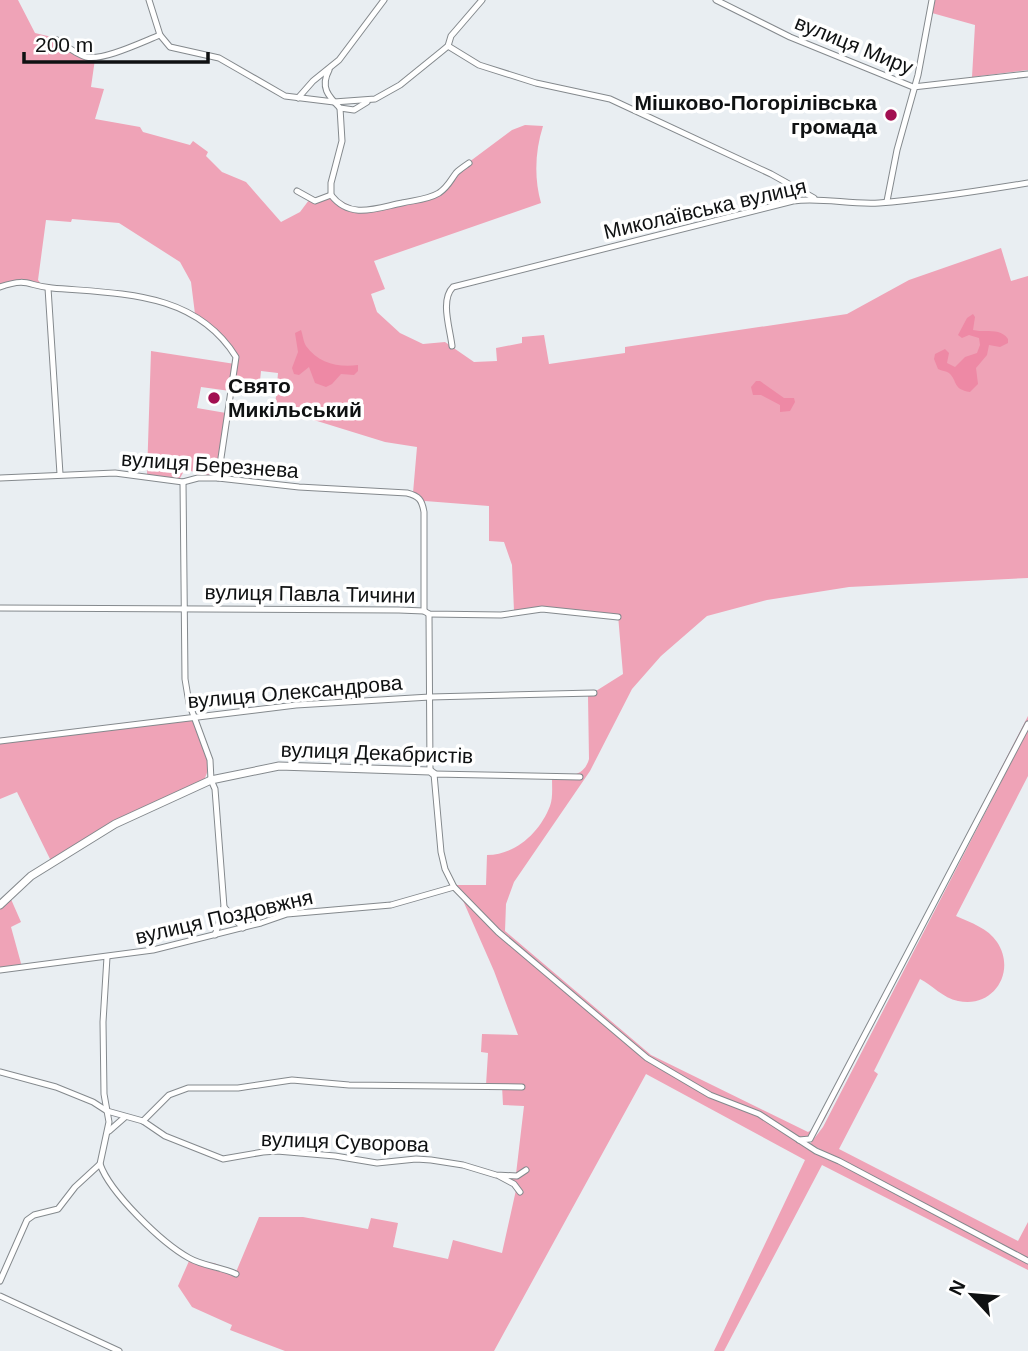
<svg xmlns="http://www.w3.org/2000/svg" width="1028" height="1351" font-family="Arial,sans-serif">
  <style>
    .green { fill: #efa3b7 }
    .forest { fill: #ee89a5 }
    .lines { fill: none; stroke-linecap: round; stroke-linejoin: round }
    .street-casing { stroke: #84898d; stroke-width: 7 }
    .secondary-casing { stroke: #84898d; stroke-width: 9 }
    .street { stroke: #fff; stroke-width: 5 }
    .secondary { stroke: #fff; stroke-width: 7 }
    .poi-dot { fill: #a20f51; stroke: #fff; stroke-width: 2.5 }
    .labels { text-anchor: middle; stroke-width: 7; stroke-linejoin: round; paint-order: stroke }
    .street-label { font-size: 21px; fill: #0f1112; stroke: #fff }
    .poi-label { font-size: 21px; font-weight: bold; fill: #0f1112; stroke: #fff; text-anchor: end }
  </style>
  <rect width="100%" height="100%" fill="#e9eef2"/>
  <g class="green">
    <path d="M 0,0 L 18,0 L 35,33 L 56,38 L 57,41 L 95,59 L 91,87 L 104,89 L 95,119 L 140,127 L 143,132 L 190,145 L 193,141 L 208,152 L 206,156 L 222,172 L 246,182 L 281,222 L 300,212 L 309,200 L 335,198 L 359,210 L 420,199 L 439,191 L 457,171 L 512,130 L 525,125 L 543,126 C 535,151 534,178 541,203 L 374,261 L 385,289 L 371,294 L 377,312 L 400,333 L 423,344 L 445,342 L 474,362 L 497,361 L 496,348 L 522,343 L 522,337 L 544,335 L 549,364 L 625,353 L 625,347 L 847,314 L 909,280 L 1001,248 L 1011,281 L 1028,276 L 1028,578 L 849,587 L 767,600 L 707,616 L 661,656 L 632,689 L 590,771 L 514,882 L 506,904 L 505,931 L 651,1055 L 808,1132 L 815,1128 L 1028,716 L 1028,725 L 823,1122 L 810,1137 L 802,1139 L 760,1113 L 711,1093 L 651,1060 L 500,931 L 455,885 L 486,885 L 487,855 C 516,855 540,832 550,806 C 553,798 552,787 552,778 C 569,776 584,777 589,759 L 588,696 L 623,674 L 618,615 L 542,608 L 514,611 L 512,565 L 504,542 L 489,541 L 489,506 L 425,501 L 424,503 L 413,493 L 417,447 L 385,442 L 275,408 L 278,373 L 261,371 L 260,381 L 235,379 L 237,357 L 195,314 L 191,282 L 180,262 L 119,223 L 72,219 L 71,222 L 46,220 L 38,280 L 41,284 L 25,282 L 0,288 Z"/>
    <path d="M 934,0 L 1028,0 L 1028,70 L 972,77 L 975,25 L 932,13 Z"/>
    <path d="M 151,351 L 235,364 L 230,391 L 201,387 L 197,408 L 226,413 L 215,476 L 198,476 L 194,472 L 185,469 L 179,480 L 147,475 Z"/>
    <path d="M 192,720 C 200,737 216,764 203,781 L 51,861 L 17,792 L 0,799 L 0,742 Z"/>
    <path d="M 1028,730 L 1028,776 L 956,916 C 971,923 988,928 997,942 C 1017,972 993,1009 958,1001 C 943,998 932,985 920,979 L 874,1071 L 878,1074 L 839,1149 L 1018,1241 L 1028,1222 L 1028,1259 L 810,1144 L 823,1127 Z"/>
    <path d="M 461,896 L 481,917 L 664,1071 L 759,1115 L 807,1149 L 838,1162 L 1028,1264 L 1028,1270 L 822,1165 L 724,1351 L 714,1351 L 805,1160 L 646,1074 L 494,1351 L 285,1351 L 230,1330 L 232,1325 L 192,1307 L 178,1286 L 189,1261 L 214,1263 L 236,1272 L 259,1217 L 303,1217 L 368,1229 L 371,1218 L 398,1223 L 393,1247 L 448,1259 L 453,1240 L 502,1253 L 516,1190 L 513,1185 L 495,1176 L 516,1174 L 524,1106 L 503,1105 L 502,1086 L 486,1085 L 488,1053 L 481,1052 L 482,1034 L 518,1035 L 494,971 Z"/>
    <path d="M 10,897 L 21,922 L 11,927 L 22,967 L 0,969 L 0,908 Z"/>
  </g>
  <g class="forest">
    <path d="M 973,314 L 975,317 L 973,330 C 985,333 1000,327 1008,339 L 1008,343 L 1000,347 L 989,345 L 987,355 L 976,368 L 978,384 L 970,392 C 952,389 958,381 949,373 C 946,371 942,371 938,369 L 934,359 L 935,354 L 945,349 L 949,353 L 947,363 L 955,367 L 965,357 L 977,353 L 980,345 L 979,338 L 969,335 L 962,338 L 958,335 L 967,318 Z"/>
    <path d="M 301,330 C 303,335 303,341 306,346 C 318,363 339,368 358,365 L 358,371 L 354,375 L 341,374 L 332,384 L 326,387 L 315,383 L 309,367 L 299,375 L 294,374 L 292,368 L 298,352 L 295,333 Z"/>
    <path d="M 756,381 L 760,381 L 784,398 L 794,398 L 795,402 L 790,411 L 780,412 L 780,405 L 761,395 L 753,395 L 751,387 Z"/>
  </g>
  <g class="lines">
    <defs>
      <g id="street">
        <path d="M 149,0 L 160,35"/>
        <path d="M 716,0 L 790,37 L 913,87 L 1028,74"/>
        <path d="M 57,40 C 66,46 76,54 86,57 C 103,61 142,42 160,35 L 170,47 L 219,58 L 285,96 L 334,102 L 375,99 L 400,85 L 442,51 L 448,46 L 451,36 L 482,0"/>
        <path d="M 448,46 L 479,65 L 536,83 L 610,99 L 771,174 L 814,198"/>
        <path d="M 329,70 C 320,87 328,96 340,108 L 354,110 L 367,102"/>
        <path d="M 298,98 L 313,81 L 339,60 L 384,0"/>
        <path d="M 297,191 L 315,201 L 331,195 C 350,220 377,208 402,203 C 415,200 427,200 439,193 C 448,187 450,181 456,173 C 460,169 465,166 469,163"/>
        <path d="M 331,195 L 331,183 L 342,141 L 340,108"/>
        <path d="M 887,201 L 897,150 L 918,75 L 932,0"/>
        <path d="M 0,287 C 29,277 27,286 52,288 C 120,294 195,291 236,357 L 218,478"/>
        <path d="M 48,288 L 60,474"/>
        <path d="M 452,346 C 450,328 440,300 453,287 L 793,201 C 822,197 850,205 879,203 C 929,199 979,191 1028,183"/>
        <path d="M 0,478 L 115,473 L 183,482 L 198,478 L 218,478 L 299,487 L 407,493 C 419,496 422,500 424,512 L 424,611"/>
        <path d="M 183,482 L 185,679 L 189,703 L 210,760 L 211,780 L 215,789 L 224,907 L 215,935"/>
        <path d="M 0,608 L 399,610 L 424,611 L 429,614 L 501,615 L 542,609 L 618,617"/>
        <path d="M 429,614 L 430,771"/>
        <path d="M 0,741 L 296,705 L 430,697 L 594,693"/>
        <path d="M 580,777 L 434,774 L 441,852 L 445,869 L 454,887 L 498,932 L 647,1058 L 710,1095 L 759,1114 L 816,1151 L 839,1161 L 1028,1261"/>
        <path d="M 224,907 L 243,928"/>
        <path d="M 0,970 L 153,950 L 261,923 L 287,914 L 391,905 L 454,887"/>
        <path d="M 0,1072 L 56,1087 L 93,1102 L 107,1111 L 143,1121 L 165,1136 L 223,1159 L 263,1152 L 277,1151 L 335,1156 L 377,1163 L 416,1159 L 431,1160 L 463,1165 L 496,1175 L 517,1176 L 526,1170"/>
        <path d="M 143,1121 L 169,1095 L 188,1088 L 238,1088 L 292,1080 L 349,1085 L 522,1087"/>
        <path d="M 109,1131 L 125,1117"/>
        <path d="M 799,1140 L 810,1139 L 1028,724"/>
        <path d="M 100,1164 C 110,1193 162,1243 189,1258 C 203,1266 221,1267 236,1274"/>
        <path d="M 499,1176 L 514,1184 L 520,1192"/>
        <path d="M 0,1281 L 27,1220 L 34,1215 L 58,1209 L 75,1187 L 100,1164 L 109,1122 L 104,1094 L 103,1022 L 107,957"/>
        <path d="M 0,1296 L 119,1351"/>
      </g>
      <path id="secondary" d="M 0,905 L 31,876 L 115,824 L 211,780 L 279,766 L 430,771 L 434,774"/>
    </defs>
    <use href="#street" class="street-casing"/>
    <use href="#secondary" class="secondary-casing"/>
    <use href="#street" class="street"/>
    <use href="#secondary" class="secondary"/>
  </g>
  <g class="poi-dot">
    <circle cx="891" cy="115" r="7"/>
    <circle cx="214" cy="398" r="7"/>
  </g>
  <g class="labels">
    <g class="street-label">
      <text transform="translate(854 45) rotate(22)" y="7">вулиця Миру</text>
      <text transform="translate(705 209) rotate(-13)" y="7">Миколаївська вулиця</text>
      <text transform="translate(210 465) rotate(4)" y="7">вулиця Березнева</text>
      <text transform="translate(310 594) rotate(1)" y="7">вулиця Павла Тичини</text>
      <text transform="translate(295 692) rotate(-5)" y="7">вулиця Олександрова</text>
      <text transform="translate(377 753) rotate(2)" y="7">вулиця Декабристів</text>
      <text transform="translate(224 917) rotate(-13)" y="7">вулиця Поздовжня</text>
      <text transform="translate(345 1142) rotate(2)" y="7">вулиця Суворова</text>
    </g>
    <g class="poi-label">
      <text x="877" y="110">Мішково-Погорілівська<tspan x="877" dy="24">громада</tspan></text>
      <text x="228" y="393" text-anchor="start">Свято<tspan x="228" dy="24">Микільський</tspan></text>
    </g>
  </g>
  <g transform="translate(972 1295) rotate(296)" stroke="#ffffff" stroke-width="5" paint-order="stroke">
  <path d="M0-5L12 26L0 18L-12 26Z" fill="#0f1112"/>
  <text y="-10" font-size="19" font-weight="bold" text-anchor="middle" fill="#0f1112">N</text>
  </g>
  <path d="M24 52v10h184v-10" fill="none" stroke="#0f1112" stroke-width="3.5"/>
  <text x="35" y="52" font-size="21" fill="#0f1112" stroke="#ffffff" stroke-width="5" paint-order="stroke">200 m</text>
</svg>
